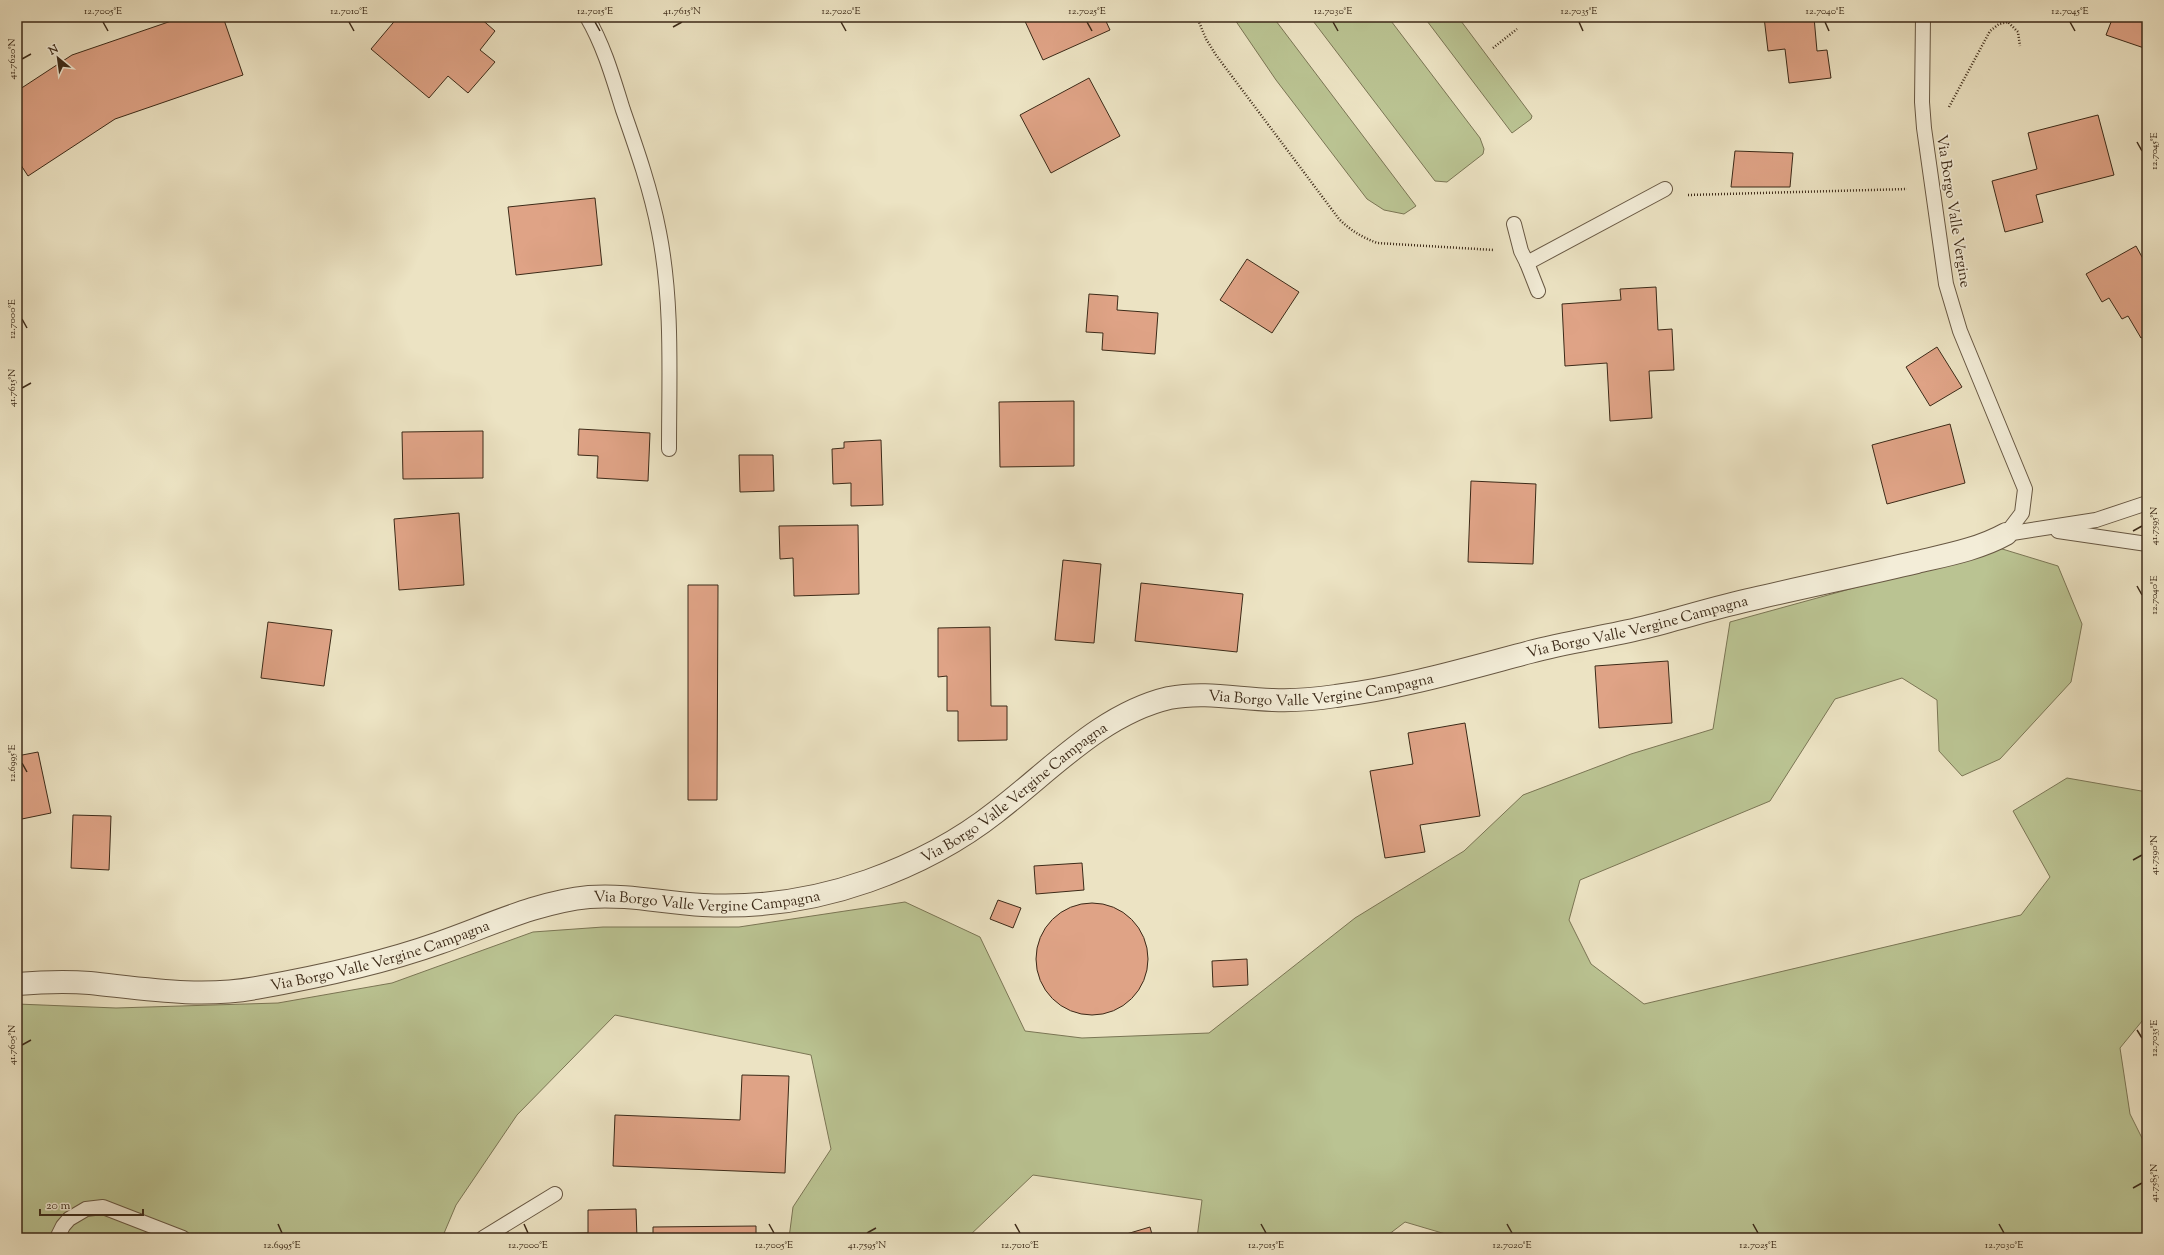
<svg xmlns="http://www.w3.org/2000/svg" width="2164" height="1255" font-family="'Sorts Mill Goudy',serif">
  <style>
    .green { fill: #bac392; stroke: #7b7655 }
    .building { fill: #dfa386; stroke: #3c2a18 }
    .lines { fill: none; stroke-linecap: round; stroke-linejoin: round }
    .service-casing { stroke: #685843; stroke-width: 16 }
    .minor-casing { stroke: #685843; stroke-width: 24 }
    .path { stroke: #3c2a18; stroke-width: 2.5; stroke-dasharray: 1 2; stroke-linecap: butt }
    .service { stroke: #f3edd8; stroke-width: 14 }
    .minor { stroke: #f3edd8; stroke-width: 22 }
    .ticks { fill: none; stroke: #3c2a18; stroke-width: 1.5 }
    .labels { text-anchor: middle; stroke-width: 3.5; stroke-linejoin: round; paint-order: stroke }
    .street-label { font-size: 15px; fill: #3c2a18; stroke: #f3edd8 }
    .neatline { fill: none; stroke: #3c2a18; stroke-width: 1.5 }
    .ticks-label { font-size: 10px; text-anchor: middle; fill: #3c2a18 }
  </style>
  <rect width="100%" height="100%" fill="#ece3c3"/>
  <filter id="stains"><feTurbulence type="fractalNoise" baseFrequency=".005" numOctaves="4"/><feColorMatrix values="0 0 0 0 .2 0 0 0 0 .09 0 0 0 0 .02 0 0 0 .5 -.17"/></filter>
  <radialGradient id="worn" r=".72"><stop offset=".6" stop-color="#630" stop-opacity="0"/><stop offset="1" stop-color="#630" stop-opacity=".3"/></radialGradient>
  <g class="green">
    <path d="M 1233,17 L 1273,17 L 1416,206 L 1404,214 L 1384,210 L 1367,199 L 1276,80 Z"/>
    <path d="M 1310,17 L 1388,17 L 1480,138 L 1484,149 L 1483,154 L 1447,182 L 1435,181 Z"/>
    <path d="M 1424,17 L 1458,17 L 1532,116 L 1531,119 L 1512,133 Z"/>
    <path d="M 1999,548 L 2058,566 L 2082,624 L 2071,682 L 2000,759 L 1962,776 L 1939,751 L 1937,700 L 1902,678 L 1835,699 L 1770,801 L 1580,880 L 1569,920 L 1591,964 L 1644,1004 L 2021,915 L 2050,877 L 2013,811 L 2067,778 L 2147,792 L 2147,1015 L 2120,1048 L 2130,1114 L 2143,1140 L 2147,1141 L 2147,1238 L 1459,1238 L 1405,1222 L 1384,1238 L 1197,1238 L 1202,1200 L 1033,1175 L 967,1238 L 789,1238 L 793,1207 L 831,1149 L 811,1055 L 615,1015 L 517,1115 L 456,1205 L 442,1238 L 17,1238 L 17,1004 L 116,1008 L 278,1003 L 392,983 L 533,932 L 603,927 L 739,927 L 905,902 L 980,937 L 1025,1031 L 1082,1038 L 1209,1033 L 1355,918 L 1464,851 L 1523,795 L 1631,754 L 1713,729 L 1730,622 Z"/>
  </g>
  <g class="building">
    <path d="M 183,17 L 223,17 L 243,75 L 115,119 L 28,176 L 17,159 L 17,91 L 72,55 Z"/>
    <path d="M 398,17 L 479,17 L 495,31 L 480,50 L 495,62 L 468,93 L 448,76 L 429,98 L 371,49 Z"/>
    <path d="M 1023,17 L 1104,17 L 1110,30 L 1043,60 Z"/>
    <path d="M 1764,17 L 1814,17 L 1817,51 L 1827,50 L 1831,78 L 1789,83 L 1785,49 L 1768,51 Z"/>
    <path d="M 2113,17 L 2147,17 L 2147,49 L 2106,35 Z"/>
    <path d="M 1089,78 L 1120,136 L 1051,173 L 1020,115 Z"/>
    <path d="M 2098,115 L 2114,175 L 2036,195 L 2043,222 L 2005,232 L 1992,181 L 2037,169 L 2028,133 Z"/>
    <path d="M 1735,151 L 1793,153 L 1790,187 L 1731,187 Z"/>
    <path d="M 595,198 L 602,265 L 516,275 L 508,207 Z"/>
    <path d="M 2136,246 L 2147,266 L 2147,335 L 2141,338 L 2128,316 L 2122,319 L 2109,298 L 2102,302 L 2086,274 Z"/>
    <path d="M 1247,259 L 1299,292 L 1272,333 L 1220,300 Z"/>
    <path d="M 1656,287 L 1658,330 L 1672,329 L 1674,370 L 1649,371 L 1652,418 L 1610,421 L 1607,363 L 1565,366 L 1562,304 L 1621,300 L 1620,289 Z"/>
    <path d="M 1089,294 L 1118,296 L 1117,310 L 1158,313 L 1155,354 L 1102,350 L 1103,333 L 1086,332 Z"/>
    <path d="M 1937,347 L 1962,387 L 1930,406 L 1906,367 Z"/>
    <path d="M 1074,401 L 1074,466 L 1000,467 L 999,402 Z"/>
    <path d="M 1950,424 L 1965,483 L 1887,504 L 1872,445 Z"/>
    <path d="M 579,429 L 650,433 L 648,481 L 597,478 L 598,456 L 578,455 Z"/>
    <path d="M 483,431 L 483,478 L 403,479 L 402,432 Z"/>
    <path d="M 881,440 L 883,505 L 851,506 L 851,483 L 833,484 L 832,449 L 844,448 L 844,442 Z"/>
    <path d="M 739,455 L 773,455 L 774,491 L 740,492 Z"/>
    <path d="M 1471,481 L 1536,484 L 1533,564 L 1468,562 Z"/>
    <path d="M 459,513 L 464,585 L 399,590 L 394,519 Z"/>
    <path d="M 858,525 L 859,594 L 794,596 L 793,558 L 780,559 L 779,526 Z"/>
    <path d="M 1063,560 L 1101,564 L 1094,643 L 1055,640 Z"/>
    <path d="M 1141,583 L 1243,594 L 1237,652 L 1135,641 Z"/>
    <path d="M 688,585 L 718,585 L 717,800 L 688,800 Z"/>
    <path d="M 268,622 L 332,630 L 324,686 L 261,678 Z"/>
    <path d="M 990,627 L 991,706 L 1007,706 L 1007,740 L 958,741 L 958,711 L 947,711 L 947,676 L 938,677 L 938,628 Z"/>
    <path d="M 1668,661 L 1672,723 L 1599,728 L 1595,666 Z"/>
    <path d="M 1465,723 L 1480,816 L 1420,825 L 1425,852 L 1385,858 L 1370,771 L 1413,764 L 1408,733 Z"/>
    <path d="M 38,752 L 51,813 L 17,820 L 17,756 Z"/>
    <path d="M 73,815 L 111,816 L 109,870 L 71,868 Z"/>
    <path d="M 1082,863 L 1084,890 L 1036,894 L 1034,866 Z"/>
    <path d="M 998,900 L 1021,908 L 1013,928 L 990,919 Z"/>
    <circle cx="1092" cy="959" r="56"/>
    <path d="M 1247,959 L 1248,985 L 1213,987 L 1212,961 Z"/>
    <path d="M 742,1075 L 789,1076 L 785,1173 L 613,1166 L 615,1115 L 740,1120 Z"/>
    <path d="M 636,1209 L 637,1238 L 553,1238 L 553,1234 L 588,1233 L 588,1210 Z"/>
    <path d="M 756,1226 L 756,1238 L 653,1238 L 653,1227 Z"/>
    <path d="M 1150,1227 L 1153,1238 L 1113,1238 Z"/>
  </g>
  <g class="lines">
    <defs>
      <g id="service">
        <path d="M 587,17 C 604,46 613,78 623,110 C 637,150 651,190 659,232 C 673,303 669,377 669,449"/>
        <path d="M 1923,17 L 1922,102 L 1924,128 L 1946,284 L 1960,331 L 2025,489 L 2022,513 L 2006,534"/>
        <path d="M 1514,224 L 1521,251 L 1527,263 L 1665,189"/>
        <path d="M 1527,263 L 1538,291"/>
        <path d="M 2058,531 L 2147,544"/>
        <path d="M 2006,534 L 2096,520 L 2147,503"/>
        <path d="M 57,1238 L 63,1226 L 69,1219 L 86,1209 L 103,1207 L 183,1238"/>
        <path d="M 483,1238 L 555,1194"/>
      </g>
      <g id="minor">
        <path id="s1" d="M 17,984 C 41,982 66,981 90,983 C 147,989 200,998 256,988 C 318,977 380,964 439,943 C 488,926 537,902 589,897 C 627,894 665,903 703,905 C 760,908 814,900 868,881 C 913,865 958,842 996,812 C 1050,771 1101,714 1169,698 C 1205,691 1238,699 1273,700 C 1294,701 1316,699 1336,696 C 1402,688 1466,669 1530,652 C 1567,642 1605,637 1642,628 C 1679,619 1716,607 1753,599 C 1808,586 1862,575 1917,562 C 1947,555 1979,549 2006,534"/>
      </g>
    </defs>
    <use href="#service" class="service-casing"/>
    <use href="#minor" class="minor-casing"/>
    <g class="path">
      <path d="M 1197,17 L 1206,39 L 1216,55 L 1339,219 C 1351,231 1362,237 1377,243 L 1494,250"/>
      <path d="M 1493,48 L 1517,29"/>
      <path d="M 1949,107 L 1990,31 L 1999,24 L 2008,22 L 2018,32 L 2020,46"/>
      <path d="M 1688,195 L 1907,189"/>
    </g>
    <use href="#service" class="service"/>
    <use href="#minor" class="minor"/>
  </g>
  <path class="ticks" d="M 103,22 L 108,31M 349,22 L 354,31M 595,22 L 600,31M 841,22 L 846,31M 1087,22 L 1092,31M 1333,22 L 1338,31M 1579,22 L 1583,31M 1825,22 L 1829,31M 2070,22 L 2075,31M 673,27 L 682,22M 22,59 L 31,54M 2137,142 L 2142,151M 22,319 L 27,328M 22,388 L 31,383M 2133,531 L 2142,526M 2137,586 L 2142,595M 22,763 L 27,772M 2133,860 L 2142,855M 2137,1030 L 2142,1038M 22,1045 L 31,1040M 2133,1188 L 2142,1183M 278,1224 L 282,1233M 524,1224 L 528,1233M 769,1224 L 774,1233M 1015,1224 L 1020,1233M 1261,1224 L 1266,1233M 1507,1224 L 1512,1233M 1753,1224 L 1758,1233M 1999,1224 L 2004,1233M 867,1233 L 876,1228"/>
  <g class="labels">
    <g class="street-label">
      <text transform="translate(1954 211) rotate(81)" y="5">Via Borgo Valle Vergine</text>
      <text dy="5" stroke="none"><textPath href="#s1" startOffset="1700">Via Borgo Valle Vergine Campagna</textPath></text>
      <text dy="5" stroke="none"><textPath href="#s1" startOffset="1376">Via Borgo Valle Vergine Campagna</textPath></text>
      <text dy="5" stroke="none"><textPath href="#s1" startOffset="1040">Via Borgo Valle Vergine Campagna</textPath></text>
      <text dy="5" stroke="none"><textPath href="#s1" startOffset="704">Via Borgo Valle Vergine Campagna</textPath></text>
      <text dy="5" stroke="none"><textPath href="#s1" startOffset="368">Via Borgo Valle Vergine Campagna</textPath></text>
    </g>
  </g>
  <rect width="2164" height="1255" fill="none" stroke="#ece3c3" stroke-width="44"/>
  <g transform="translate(58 58) rotate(331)" stroke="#f3edd8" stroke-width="3" paint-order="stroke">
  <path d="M0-3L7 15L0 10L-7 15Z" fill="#3c2a18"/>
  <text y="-6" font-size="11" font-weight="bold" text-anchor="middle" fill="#3c2a18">N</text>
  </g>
  <path d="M40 1209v6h103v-6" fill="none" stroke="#3c2a18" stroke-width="2"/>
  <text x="46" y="1209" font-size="12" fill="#3c2a18" stroke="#f3edd8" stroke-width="3" paint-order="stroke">20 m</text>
  <rect x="22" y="22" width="2120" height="1211" class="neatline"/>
  <g class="ticks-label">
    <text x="103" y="14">12.7005°E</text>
    <text x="349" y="14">12.7010°E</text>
    <text x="595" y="14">12.7015°E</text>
    <text x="682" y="14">41.7615°N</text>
    <text x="841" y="14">12.7020°E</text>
    <text x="1087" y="14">12.7025°E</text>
    <text x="1333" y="14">12.7030°E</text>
    <text x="1579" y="14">12.7035°E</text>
    <text x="1825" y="14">12.7040°E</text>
    <text x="2070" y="14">12.7045°E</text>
    <text transform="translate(11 59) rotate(-90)" y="4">41.7620°N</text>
    <text transform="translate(2153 151) rotate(-90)" y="4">12.7045°E</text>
    <text transform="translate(11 319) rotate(-90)" y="4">12.7000°E</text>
    <text transform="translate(11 388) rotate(-90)" y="4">41.7615°N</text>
    <text transform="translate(2153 526) rotate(-90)" y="4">41.7595°N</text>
    <text transform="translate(2153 595) rotate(-90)" y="4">12.7040°E</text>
    <text transform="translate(11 763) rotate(-90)" y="4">12.6995°E</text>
    <text transform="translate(2153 855) rotate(-90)" y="4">41.7590°N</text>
    <text transform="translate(2153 1038) rotate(-90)" y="4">12.7035°E</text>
    <text transform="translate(11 1045) rotate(-90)" y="4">41.7605°N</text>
    <text transform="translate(2153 1183) rotate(-90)" y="4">41.7585°N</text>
    <text x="282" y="1248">12.6995°E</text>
    <text x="528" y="1248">12.7000°E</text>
    <text x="774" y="1248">12.7005°E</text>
    <text x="867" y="1248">41.7595°N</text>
    <text x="1020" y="1248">12.7010°E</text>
    <text x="1266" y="1248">12.7015°E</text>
    <text x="1512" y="1248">12.7020°E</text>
    <text x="1758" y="1248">12.7025°E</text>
    <text x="2004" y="1248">12.7030°E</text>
  </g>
  <rect width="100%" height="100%" filter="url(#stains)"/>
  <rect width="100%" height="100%" fill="url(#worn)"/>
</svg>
